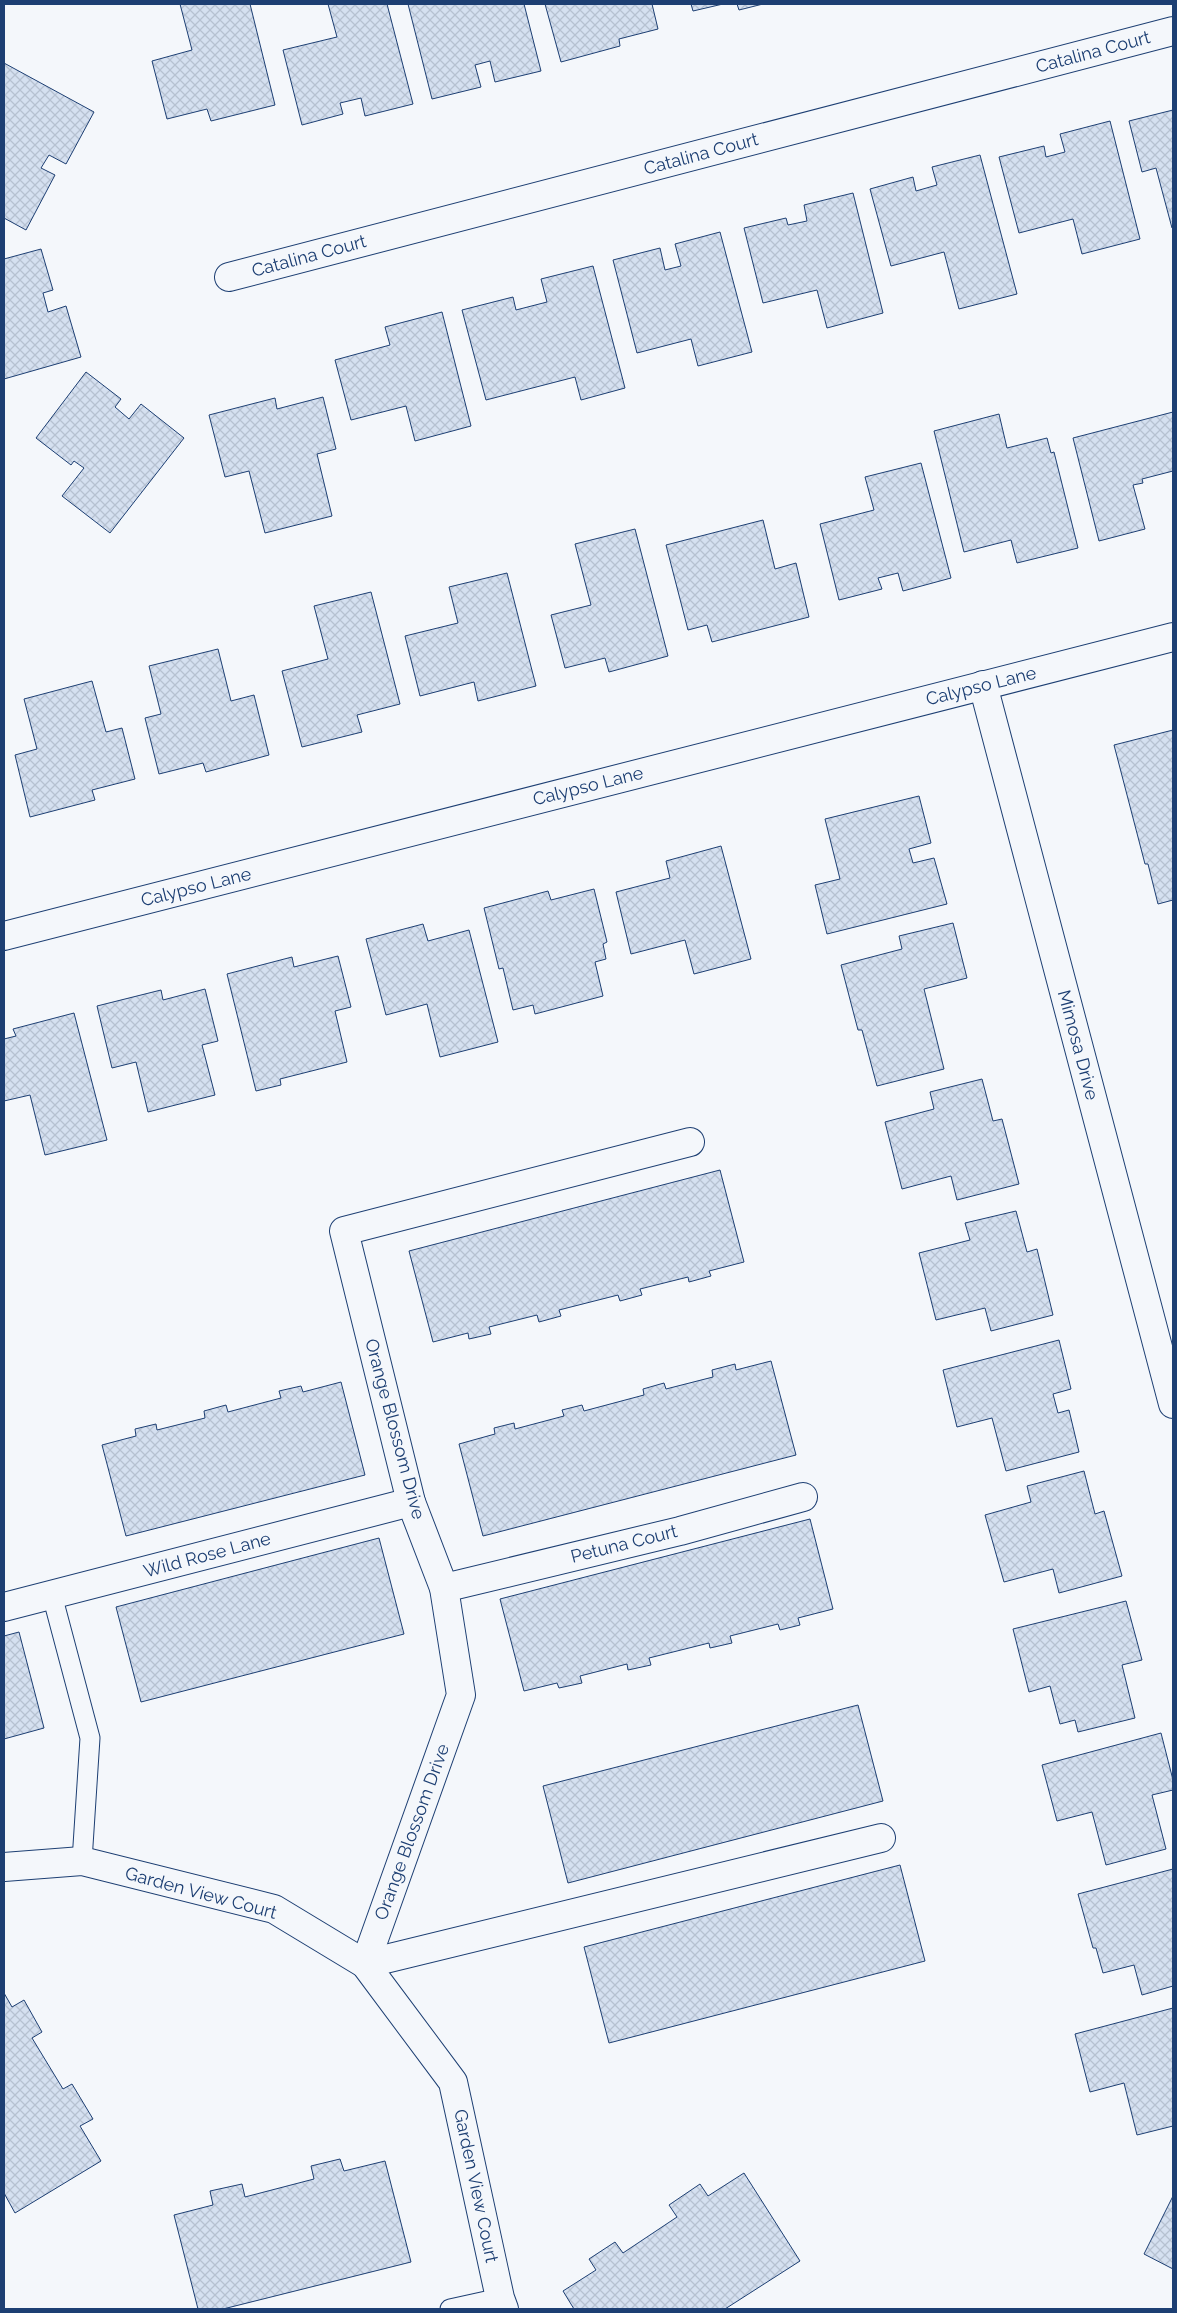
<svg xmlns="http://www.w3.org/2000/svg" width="1177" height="2313" font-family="Raleway,sans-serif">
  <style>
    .building { fill: url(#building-cross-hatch); stroke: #1d3f73 }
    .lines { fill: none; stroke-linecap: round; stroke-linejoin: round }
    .lane-casing { stroke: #1d3f73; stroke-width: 21 }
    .street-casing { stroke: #1d3f73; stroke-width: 30 }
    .lane { stroke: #f4f7fb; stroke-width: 19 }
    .street { stroke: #f4f7fb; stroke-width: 28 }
    .labels { text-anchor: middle; stroke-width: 4; stroke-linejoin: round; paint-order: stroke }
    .street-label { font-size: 18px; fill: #1d3f73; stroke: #f4f7fb }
  </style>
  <defs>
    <pattern id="building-cross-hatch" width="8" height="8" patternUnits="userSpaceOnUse" patternTransform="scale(1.25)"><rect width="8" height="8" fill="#d5e0f0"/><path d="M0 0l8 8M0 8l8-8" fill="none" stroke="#b6c1d1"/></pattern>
  </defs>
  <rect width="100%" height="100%" fill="#f4f7fb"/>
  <g class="building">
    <path d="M 180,4 L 250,4 L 275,105 L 211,121 L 207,109 L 167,119 L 152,61 L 192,50 Z"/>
    <path d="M 328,4 L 387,4 L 413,104 L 365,116 L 361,98 L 340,103 L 343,114 L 302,125 L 283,50 L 337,37 Z"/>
    <path d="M 408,4 L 524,4 L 541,71 L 495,82 L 490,61 L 475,65 L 481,87 L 432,99 Z"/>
    <path d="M 545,4 L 652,4 L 658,29 L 619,39 L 620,46 L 561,62 Z"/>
    <path d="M 691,4 L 723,4 L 693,11 Z"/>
    <path d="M 737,4 L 763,4 L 739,10 Z"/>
    <path d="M 4,63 L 94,112 L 66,164 L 49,155 L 41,168 L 55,175 L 26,230 L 4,218 Z"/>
    <path d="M 1173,110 L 1173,227 L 1172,228 L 1156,168 L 1142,172 L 1129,121 Z"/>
    <path d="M 1110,121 L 1140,239 L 1082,254 L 1073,219 L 1019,233 L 999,157 L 1044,146 L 1046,157 L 1065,152 L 1060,134 Z"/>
    <path d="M 980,155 L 1017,294 L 959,309 L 944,252 L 891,266 L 870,189 L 913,177 L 916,191 L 937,185 L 932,167 Z"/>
    <path d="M 853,193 L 883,313 L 827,328 L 817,290 L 763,303 L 744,228 L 786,218 L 788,225 L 807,221 L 804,205 Z"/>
    <path d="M 720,232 L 752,352 L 698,366 L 691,339 L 637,353 L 613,260 L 660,248 L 665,270 L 681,266 L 675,244 Z"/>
    <path d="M 41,249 L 53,290 L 43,293 L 48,312 L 66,306 L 81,357 L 4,379 L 4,259 Z"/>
    <path d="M 593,266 L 625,388 L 581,400 L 575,377 L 486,400 L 462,310 L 513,297 L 516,310 L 547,302 L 541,279 Z"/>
    <path d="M 442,312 L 471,426 L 415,441 L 406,406 L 351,420 L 335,360 L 390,345 L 385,327 Z"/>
    <path d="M 86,372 L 121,399 L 115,407 L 129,419 L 141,404 L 184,438 L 110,533 L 62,496 L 84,468 L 74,461 L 71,465 L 36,438 Z"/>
    <path d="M 323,397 L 336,449 L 317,454 L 332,516 L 265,533 L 249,471 L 225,477 L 209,415 L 275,398 L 277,409 Z"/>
    <path d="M 1173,412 L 1173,471 L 1142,479 L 1143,483 L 1133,485 L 1145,529 L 1099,541 L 1073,438 Z"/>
    <path d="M 999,414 L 1007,448 L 1047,438 L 1051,453 L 1054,452 L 1078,548 L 1017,563 L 1011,540 L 964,552 L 934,431 Z"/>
    <path d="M 921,463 L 951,578 L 903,591 L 898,573 L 878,578 L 882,589 L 839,600 L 820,524 L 874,510 L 865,477 Z"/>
    <path d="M 763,520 L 775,569 L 796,563 L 809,617 L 712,642 L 707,625 L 688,630 L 666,545 Z"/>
    <path d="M 635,529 L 668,656 L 609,672 L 605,658 L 565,668 L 551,615 L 591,605 L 575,544 Z"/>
    <path d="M 507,573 L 536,686 L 478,701 L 474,682 L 420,696 L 405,636 L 458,623 L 449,587 Z"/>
    <path d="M 371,592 L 400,704 L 357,715 L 362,732 L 302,747 L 282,671 L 328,659 L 314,606 Z"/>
    <path d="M 218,649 L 231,701 L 254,695 L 269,755 L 206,772 L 203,763 L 159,774 L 145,718 L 161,714 L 149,666 Z"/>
    <path d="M 92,681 L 106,732 L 122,728 L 135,779 L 92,790 L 95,800 L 30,817 L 15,755 L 37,749 L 24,699 Z"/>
    <path d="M 1173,730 L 1173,900 L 1158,904 L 1148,864 L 1145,864 L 1114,745 Z"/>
    <path d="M 919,796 L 931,843 L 909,849 L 913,863 L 934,858 L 947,904 L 827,934 L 815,885 L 840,879 L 825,819 Z"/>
    <path d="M 721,846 L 751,959 L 694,974 L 685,940 L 631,954 L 616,892 L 670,878 L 666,861 Z"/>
    <path d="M 594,889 L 607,942 L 603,944 L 606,959 L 595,962 L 603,996 L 535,1014 L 533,1005 L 513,1010 L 503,968 L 499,969 L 484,908 L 548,891 L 551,900 Z"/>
    <path d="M 953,923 L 967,978 L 924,989 L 944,1069 L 877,1086 L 862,1030 L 858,1030 L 841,965 L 902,949 L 899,936 Z"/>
    <path d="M 423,924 L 428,941 L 469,930 L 498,1042 L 440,1057 L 427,1004 L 386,1015 L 366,939 Z"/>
    <path d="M 338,956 L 351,1007 L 335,1011 L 347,1062 L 280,1079 L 281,1085 L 256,1091 L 227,974 L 292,957 L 294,967 Z"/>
    <path d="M 205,989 L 218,1041 L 202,1045 L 215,1095 L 148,1112 L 136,1062 L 112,1068 L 97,1006 L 161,990 L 163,1000 Z"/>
    <path d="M 74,1013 L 107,1140 L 45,1155 L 30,1095 L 4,1101 L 4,1039 L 16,1036 L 13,1029 Z"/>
    <path d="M 982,1079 L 993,1121 L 1002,1119 L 1019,1184 L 957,1200 L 951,1176 L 902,1189 L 885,1122 L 934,1109 L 930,1092 Z"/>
    <path d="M 720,1170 L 744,1262 L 709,1271 L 711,1276 L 689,1282 L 688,1277 L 640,1289 L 642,1295 L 620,1301 L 618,1295 L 559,1310 L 561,1316 L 539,1322 L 537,1315 L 489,1327 L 491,1334 L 469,1339 L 468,1333 L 433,1342 L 409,1251 Z"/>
    <path d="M 1016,1211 L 1027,1252 L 1037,1249 L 1053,1315 L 991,1331 L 985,1308 L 936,1320 L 919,1253 L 970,1240 L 965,1223 Z"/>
    <path d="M 1059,1340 L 1071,1389 L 1053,1394 L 1058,1413 L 1069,1410 L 1079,1452 L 1006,1471 L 992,1418 L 957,1427 L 943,1370 Z"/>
    <path d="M 771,1361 L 796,1455 L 483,1536 L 459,1444 L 495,1434 L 494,1428 L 514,1423 L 515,1429 L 564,1416 L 562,1410 L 582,1405 L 584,1411 L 644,1395 L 643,1389 L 664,1383 L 666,1389 L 713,1377 L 712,1370 L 735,1364 L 736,1370 Z"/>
    <path d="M 341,1382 L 365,1475 L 126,1536 L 102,1445 L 136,1436 L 135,1429 L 156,1424 L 157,1430 L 205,1418 L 204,1411 L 226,1405 L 228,1412 L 281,1398 L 279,1391 L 301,1386 L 303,1392 Z"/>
    <path d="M 1084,1471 L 1095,1514 L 1104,1511 L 1122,1576 L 1059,1593 L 1053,1569 L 1004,1582 L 985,1515 L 1031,1502 L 1027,1486 Z"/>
    <path d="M 810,1519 L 833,1609 L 798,1618 L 800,1625 L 780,1630 L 778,1624 L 730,1636 L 732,1643 L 710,1648 L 709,1643 L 649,1658 L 651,1665 L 628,1670 L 627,1664 L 580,1676 L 582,1683 L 559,1688 L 557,1683 L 524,1691 L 500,1599 Z"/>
    <path d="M 379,1538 L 404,1634 L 141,1702 L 116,1607 Z"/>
    <path d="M 1126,1601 L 1142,1660 L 1122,1665 L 1135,1718 L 1078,1732 L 1075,1720 L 1060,1724 L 1050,1686 L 1029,1692 L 1013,1629 Z"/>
    <path d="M 19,1632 L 44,1728 L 4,1739 L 4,1636 Z"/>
    <path d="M 858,1705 L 883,1801 L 568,1883 L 543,1786 Z"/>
    <path d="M 1161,1733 L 1173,1780 L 1173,1790 L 1152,1795 L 1166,1849 L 1106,1865 L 1092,1812 L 1057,1821 L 1042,1765 Z"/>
    <path d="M 900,1865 L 925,1961 L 609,2043 L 584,1947 Z"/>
    <path d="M 1173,1869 L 1173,1986 L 1142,1995 L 1134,1965 L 1103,1973 L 1096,1948 L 1093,1948 L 1078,1894 Z"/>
    <path d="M 4,1993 L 12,2007 L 24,2000 L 42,2032 L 32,2038 L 63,2089 L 72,2084 L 93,2119 L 80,2126 L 101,2161 L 15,2213 L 4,2193 Z"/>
    <path d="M 1173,2008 L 1173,2126 L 1137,2135 L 1124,2083 L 1090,2092 L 1075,2034 Z"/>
    <path d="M 340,2159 L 344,2171 L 385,2161 L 411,2262 L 223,2309 L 198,2309 L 174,2215 L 213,2205 L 210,2191 L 242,2184 L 245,2197 L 314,2179 L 311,2166 Z"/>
    <path d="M 744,2173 L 800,2261 L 725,2309 L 574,2309 L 563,2291 L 596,2270 L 589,2259 L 615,2242 L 623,2253 L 677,2217 L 669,2205 L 700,2184 L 708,2196 Z"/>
    <path d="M 1173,2196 L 1173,2269 L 1144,2254 Z"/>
  </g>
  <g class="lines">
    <defs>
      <g id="lane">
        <path d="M 52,1595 L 90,1738 L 82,1861"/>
        <path d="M 450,2309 L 500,2298"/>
      </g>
      <g id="street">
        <path d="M 229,277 L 1173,31"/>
        <path d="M 983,685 L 1173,1404"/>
        <path d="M 4,936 L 1173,637"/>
        <path d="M 444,1588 L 680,1531 L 803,1497"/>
        <path d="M 4,1607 L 411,1502"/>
        <path d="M 4,1867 L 82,1861 L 274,1909 L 365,1964 L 453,2082 L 500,2298 L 504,2309"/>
        <path d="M 365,1964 L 461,1695 L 444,1588 L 411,1502 L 344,1231 L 690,1142"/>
        <path d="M 365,1964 L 881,1838"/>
      </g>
    </defs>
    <use href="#lane" class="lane-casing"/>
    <use href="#street" class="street-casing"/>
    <use href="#lane" class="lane"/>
    <use href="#street" class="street"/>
  </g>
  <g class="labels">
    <g class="street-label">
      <text transform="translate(1093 52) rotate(-15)" y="6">Catalina Court</text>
      <text transform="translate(701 154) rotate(-15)" y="6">Catalina Court</text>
      <text transform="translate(309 256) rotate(-15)" y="6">Catalina Court</text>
      <text transform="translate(981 686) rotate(-14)" y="6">Calypso Lane</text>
      <text transform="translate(588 786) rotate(-14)" y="6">Calypso Lane</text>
      <text transform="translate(196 887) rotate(-14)" y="6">Calypso Lane</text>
      <text transform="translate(1078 1045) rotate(75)" y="6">Mimosa Drive</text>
      <text transform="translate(395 1429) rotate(75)" y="6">Orange Blossom Drive</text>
      <text transform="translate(624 1544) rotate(-14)" y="6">Petuna Court</text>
      <text transform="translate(207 1555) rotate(-15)" y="6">Wild Rose Lane</text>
      <text transform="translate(412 1832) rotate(-70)" y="6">Orange Blossom Drive</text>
      <text transform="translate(201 1893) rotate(15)" y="6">Garden View Court</text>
      <text transform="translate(476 2186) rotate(78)" y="6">Garden View Court</text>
    </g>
  </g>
  <rect width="1177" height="2313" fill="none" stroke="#1d3f73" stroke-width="10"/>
</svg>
